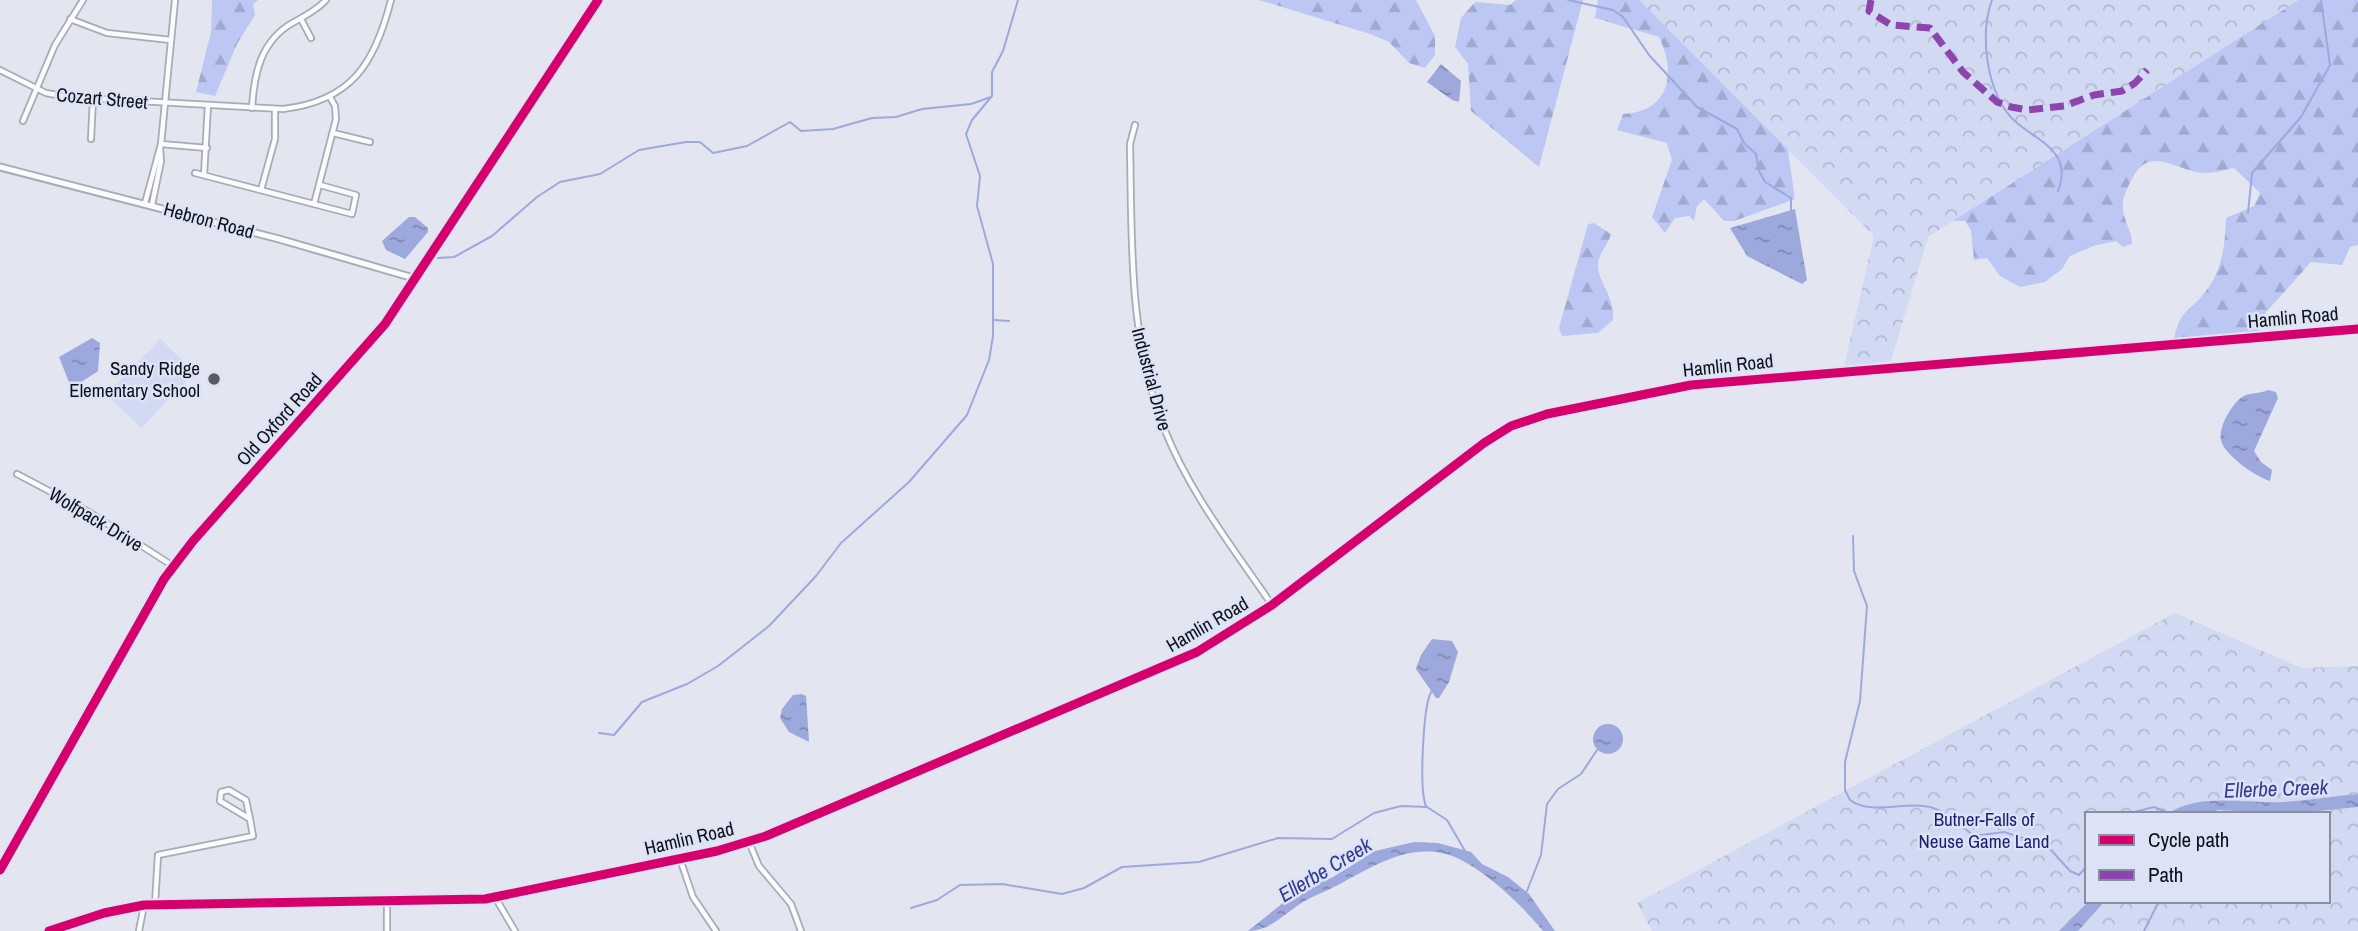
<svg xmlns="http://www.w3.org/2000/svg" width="2358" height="931" font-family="'Archivo Narrow',sans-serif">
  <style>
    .forest { fill: url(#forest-firs) }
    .park { fill: url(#park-crowns); fill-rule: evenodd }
    .pitch { fill: #d2d9f3 }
    .water { fill: url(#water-ripples) }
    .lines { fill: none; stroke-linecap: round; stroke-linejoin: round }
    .stream { stroke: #9da8dd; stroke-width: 2 }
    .minor-casing { stroke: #a8abb3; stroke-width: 8 }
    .tertiary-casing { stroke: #a8abb3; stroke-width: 9 }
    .minor { stroke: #fbfbfd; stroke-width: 4.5 }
    .tertiary { stroke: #fbfbfd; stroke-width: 5 }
    .quiet { stroke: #8e44ad; stroke-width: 7; stroke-dasharray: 14 7; stroke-linecap: butt }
    .cycleway-casing { stroke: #dde3f7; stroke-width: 13 }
    .cycleway { stroke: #d6006c; stroke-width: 9 }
    .poi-dot { fill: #595b63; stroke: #dde3f7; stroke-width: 2.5 }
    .labels { text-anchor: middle; stroke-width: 5; stroke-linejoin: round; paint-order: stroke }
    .street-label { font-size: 19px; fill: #0e1017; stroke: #dde3f7 }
    .poi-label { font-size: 19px; fill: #0e1017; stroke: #dde3f7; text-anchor: end }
    .park-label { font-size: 19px; fill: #1c1e6f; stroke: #dde3f7 }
    .water-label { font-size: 21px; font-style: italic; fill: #323b8e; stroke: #dde3f7 }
  </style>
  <defs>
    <pattern id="forest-firs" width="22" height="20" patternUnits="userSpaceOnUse" patternTransform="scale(1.75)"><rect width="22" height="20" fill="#bcc7f4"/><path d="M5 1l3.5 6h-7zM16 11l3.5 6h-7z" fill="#a0aad0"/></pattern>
    <pattern id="park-crowns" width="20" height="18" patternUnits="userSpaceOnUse" patternTransform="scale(1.75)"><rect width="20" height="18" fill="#d2d9f3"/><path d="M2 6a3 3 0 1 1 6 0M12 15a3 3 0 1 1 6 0" fill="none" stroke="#b3b9d0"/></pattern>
    <pattern id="water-ripples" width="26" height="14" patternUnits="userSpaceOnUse" patternTransform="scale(1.75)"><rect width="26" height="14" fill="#9da8dd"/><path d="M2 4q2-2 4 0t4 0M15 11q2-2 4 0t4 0" fill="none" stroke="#7e87b2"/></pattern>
  </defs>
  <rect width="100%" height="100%" fill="#e3e6f1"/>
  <g class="forest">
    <path d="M 212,0 L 258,0 L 253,4 L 255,15 L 237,44 L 215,96 L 196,92 L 211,32 Z"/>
    <path d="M 1259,0 L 1416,0 L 1435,36 L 1435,55 L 1425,68 L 1409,63 L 1389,42 L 1370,34 Z"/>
    <path d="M 1516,0 L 1583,0 L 1539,167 L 1471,111 L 1468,64 L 1455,47 L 1461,18 L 1475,2 L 1510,5 Z"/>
    <path d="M 1598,0 L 2358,0 L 2358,245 L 2350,247 L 2342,265 L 2311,262 L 2259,320 L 2259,334 L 2174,339 C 2180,309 2189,313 2206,291 C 2223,269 2225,244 2226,218 L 2254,206 L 2260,193 L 2234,168 C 2226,169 2216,173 2207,173 C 2179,174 2152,143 2133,177 C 2129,184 2124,194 2123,202 C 2121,219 2132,228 2132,244 L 2123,247 L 2116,241 L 2093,246 L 2070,256 L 2062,269 L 2045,282 L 2020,287 L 2000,276 L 1987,258 L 1974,260 L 1971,230 L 1965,221 L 1951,221 L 1874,235 L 1814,161 L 1788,151 L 1795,199 L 1734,221 L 1724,221 L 1704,199 L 1697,206 L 1694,221 L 1689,216 L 1675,218 L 1665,233 L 1652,217 L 1672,160 L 1667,143 L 1617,130 L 1623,114 C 1669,112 1677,74 1659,37 L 1595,18 Z"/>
    <path d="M 1594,223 L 1611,234 C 1608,246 1598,253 1598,266 C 1598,282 1615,296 1613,320 L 1598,333 L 1562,336 L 1559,328 L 1588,224 Z"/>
  </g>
  <g class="park">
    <path d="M 1639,0 L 2299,0 L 1928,237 L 1891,361 L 1844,367 L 1874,236 Z"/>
    <path d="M 2175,613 L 2301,668 L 2358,666 L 2358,931 L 1652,931 L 1637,903 ZM 2087,814 L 2328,814 L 2328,901 L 2087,901 Z"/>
  </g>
  <path class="pitch" d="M 160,339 L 195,372 L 141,428 L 107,395 Z"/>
  <g class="water">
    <path d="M 1441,64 L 1461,81 L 1459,102 L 1452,100 L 1427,82 Z"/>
    <path d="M 1795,209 L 1807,280 L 1802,284 L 1747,256 L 1730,228 Z"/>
    <path d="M 409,217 L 415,217 L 428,228 L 428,232 L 405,259 L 386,250 L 382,241 Z"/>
    <path d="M 92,338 L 100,343 L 98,371 L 77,385 L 70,385 L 59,357 Z"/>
    <path d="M 2268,390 L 2276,392 L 2278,398 L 2254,451 L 2261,462 L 2272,470 L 2270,481 C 2256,477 2224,455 2221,440 C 2218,427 2232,404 2242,397 C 2250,392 2260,394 2268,390 Z"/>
    <path d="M 1432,639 L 1452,641 L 1458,652 L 1449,682 L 1439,698 L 1436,698 L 1416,669 L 1421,655 Z"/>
    <path d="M 802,694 L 806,696 L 809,742 L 789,732 L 780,718 L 782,709 L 793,695 Z"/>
    <circle cx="1608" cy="739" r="15"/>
    <path d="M 2358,794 L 2358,807 L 2287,814 L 2219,810 L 2204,814 L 2167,814 C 2200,792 2245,804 2283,802 C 2308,801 2333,796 2358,794 Z"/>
    <path d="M 1414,842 L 1438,843 L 1471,852 L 1482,864 L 1508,877 L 1529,894 L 1555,931 L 1543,931 C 1522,905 1476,860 1442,853 C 1401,845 1366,871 1332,888 C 1322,893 1313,896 1303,902 C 1285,913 1270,931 1248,931 L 1294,894 L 1333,877 L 1375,851 Z"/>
    <path d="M 2089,901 L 2105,901 L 2078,931 L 2059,931 Z"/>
  </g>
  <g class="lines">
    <g class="stream">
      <path d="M 1568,0 L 1613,10 L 1623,17 L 1649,55 L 1697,107 L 1737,129 L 1744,143 L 1756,154 L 1759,171 L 1765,182 L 1791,198 L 1791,212"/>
      <path d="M 1992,0 C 1980,33 1986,82 2006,111 C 2024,139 2076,144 2058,191"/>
      <path d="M 2248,213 L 2252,173 L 2301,117 L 2330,65 L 2321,0"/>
      <path d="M 438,258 L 454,257 L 492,236 L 537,197 L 560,182 L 600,174 L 639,150 L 686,142 L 700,142 L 713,153 L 747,146 L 790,122 L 801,131 L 833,129 L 872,118 L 896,117 L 922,109 L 971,104 L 991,97"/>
      <path d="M 993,320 L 1009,321"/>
      <path d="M 1853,536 L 1854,571 L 1867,606 L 1860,701 L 1845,762 L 1845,790 L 1850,800 C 1871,816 1908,800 1933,808 C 1948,813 1961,826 1974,836 L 2004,832 L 2041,844 L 2052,851 L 2070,871 L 2079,875 L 2087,866"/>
      <path d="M 599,733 L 614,735 L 642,702 L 687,684 L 718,666 L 769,626 L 816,576 L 841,543 L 909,482 L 967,415 L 989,360 L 993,336 L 993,264 L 977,206 L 980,176 L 966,134 L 972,120 L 992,96 L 992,72 L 1003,51 L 1018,0"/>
      <path d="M 1426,806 C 1419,790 1423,708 1431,692"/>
      <path d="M 2126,814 L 2154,807 L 2168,813"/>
      <path d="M 1527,891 L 1541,855 L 1547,804 L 1558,789 L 1581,774 L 1597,750"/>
      <path d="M 911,908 L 937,900 L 960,885 L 1002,884 L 1062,894 L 1084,888 L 1122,867 L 1199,862 L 1278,838 L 1332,839 L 1374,813 L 1401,806 L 1427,807 L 1447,820 L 1465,851"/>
      <path d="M 2144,931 L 2159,901"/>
    </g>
    <defs>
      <g id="minor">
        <path d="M 70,19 L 107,33 L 171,40"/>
        <path d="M 301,19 L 311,38"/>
        <path d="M 0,70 L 46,93 L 68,97 L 283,109 C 352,101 375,63 391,0"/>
        <path d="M 252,108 C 254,73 261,40 294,22 C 305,16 317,10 326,0"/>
        <path d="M 23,121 L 55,45 L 83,0"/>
        <path d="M 1135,125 L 1130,144 C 1132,240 1128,337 1164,428 C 1189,492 1233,548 1272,605"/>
        <path d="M 333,133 L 370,142"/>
        <path d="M 91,139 L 93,99"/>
        <path d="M 161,144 L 207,148"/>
        <path d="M 195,173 L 352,214 L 356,195 L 320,185"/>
        <path d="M 204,175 L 208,105"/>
        <path d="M 261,190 L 275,139 L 275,109"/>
        <path d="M 145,203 L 161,144 L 175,0"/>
        <path d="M 314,204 L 336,119 L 335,106 L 330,97"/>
        <path d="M 152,205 L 161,161 L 160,149"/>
        <path d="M 17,474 L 89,512 L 173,566"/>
        <path d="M 229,790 L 246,800 L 250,819 L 220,801 L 221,792 Z"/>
        <path d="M 749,842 L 759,866 L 791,904 L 801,931"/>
        <path d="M 680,859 L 693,897 L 716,931"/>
        <path d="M 495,897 L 515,931"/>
        <path d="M 387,902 L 387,931"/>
        <path d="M 155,904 L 158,855 L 253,836 L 250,819"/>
        <path d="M 139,931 L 144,905"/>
      </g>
      <g id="tertiary">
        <path d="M 0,167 L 279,239 L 417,279"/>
        <path d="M 0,870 L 164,579 L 193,541 L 385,324 L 598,0"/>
        <path d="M 49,931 L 104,913 L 144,905 L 485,899 L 717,851 L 766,836 L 1197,652 L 1272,605 L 1484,443 L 1511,426 L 1547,414 L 1691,385 L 2358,329"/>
      </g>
    </defs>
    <use href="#minor" class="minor-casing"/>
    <use href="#tertiary" class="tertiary-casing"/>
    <use href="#minor" class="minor"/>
    <use href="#tertiary" class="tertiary"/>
    <path class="quiet" d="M 1871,0 L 1869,11 L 1891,25 L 1930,28 L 1963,72 L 1997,102 L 2011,107 L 2028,110 L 2064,106 L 2094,95 L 2122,91 L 2135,83 L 2147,70"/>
    <defs>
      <g id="cycleway">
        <path d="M 0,870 L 164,579 L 193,541 L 385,324 L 598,0"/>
        <path d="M 49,931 L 104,913 L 144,905 L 485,899 L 717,851 L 766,836 L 1197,652 L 1272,605 L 1484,443 L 1511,426 L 1547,414 L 1691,385 L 2358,329"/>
      </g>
    </defs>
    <use href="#cycleway" class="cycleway-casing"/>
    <use href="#cycleway" class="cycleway"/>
  </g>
  <circle class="poi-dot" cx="214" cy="379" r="7"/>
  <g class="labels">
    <g class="street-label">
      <text transform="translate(102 98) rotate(5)" y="7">Cozart Street</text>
      <text transform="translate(209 220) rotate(15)" y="7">Hebron Road</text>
      <text transform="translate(2293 317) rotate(-5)" y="7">Hamlin Road</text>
      <text transform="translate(1728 365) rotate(-6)" y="7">Hamlin Road</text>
      <text transform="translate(1152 379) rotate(75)" y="7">Industrial Drive</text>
      <text transform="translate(279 419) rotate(-48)" y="7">Old Oxford Road</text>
      <text transform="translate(96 519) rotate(31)" y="7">Wolfpack Drive</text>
      <text transform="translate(1207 624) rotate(-30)" y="7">Hamlin Road</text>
      <text transform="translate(689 838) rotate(-13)" y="7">Hamlin Road</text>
    </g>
    <g class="poi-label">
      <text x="200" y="375">Sandy Ridge<tspan x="200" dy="22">Elementary School</tspan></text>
    </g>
    <g class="park-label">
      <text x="1984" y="826">Butner-Falls of<tspan x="1984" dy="22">Neuse Game Land</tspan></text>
    </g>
    <g class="water-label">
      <text transform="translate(2276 789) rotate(-2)" y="7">Ellerbe Creek</text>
      <text transform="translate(1325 870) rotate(-31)" y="7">Ellerbe Creek</text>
    </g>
  </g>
  <rect x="2085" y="812" width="245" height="91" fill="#dde3f7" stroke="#8a8f9d" stroke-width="2"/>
  <rect x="2099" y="835" width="35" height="10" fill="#d6006c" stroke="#8a8f9d" stroke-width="2"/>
  <text x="2148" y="847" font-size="21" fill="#0e1017">Cycle path</text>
  <rect x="2099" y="870" width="35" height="10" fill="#8e44ad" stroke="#8a8f9d" stroke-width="2"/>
  <text x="2148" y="882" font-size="21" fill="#0e1017">Path</text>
</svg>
